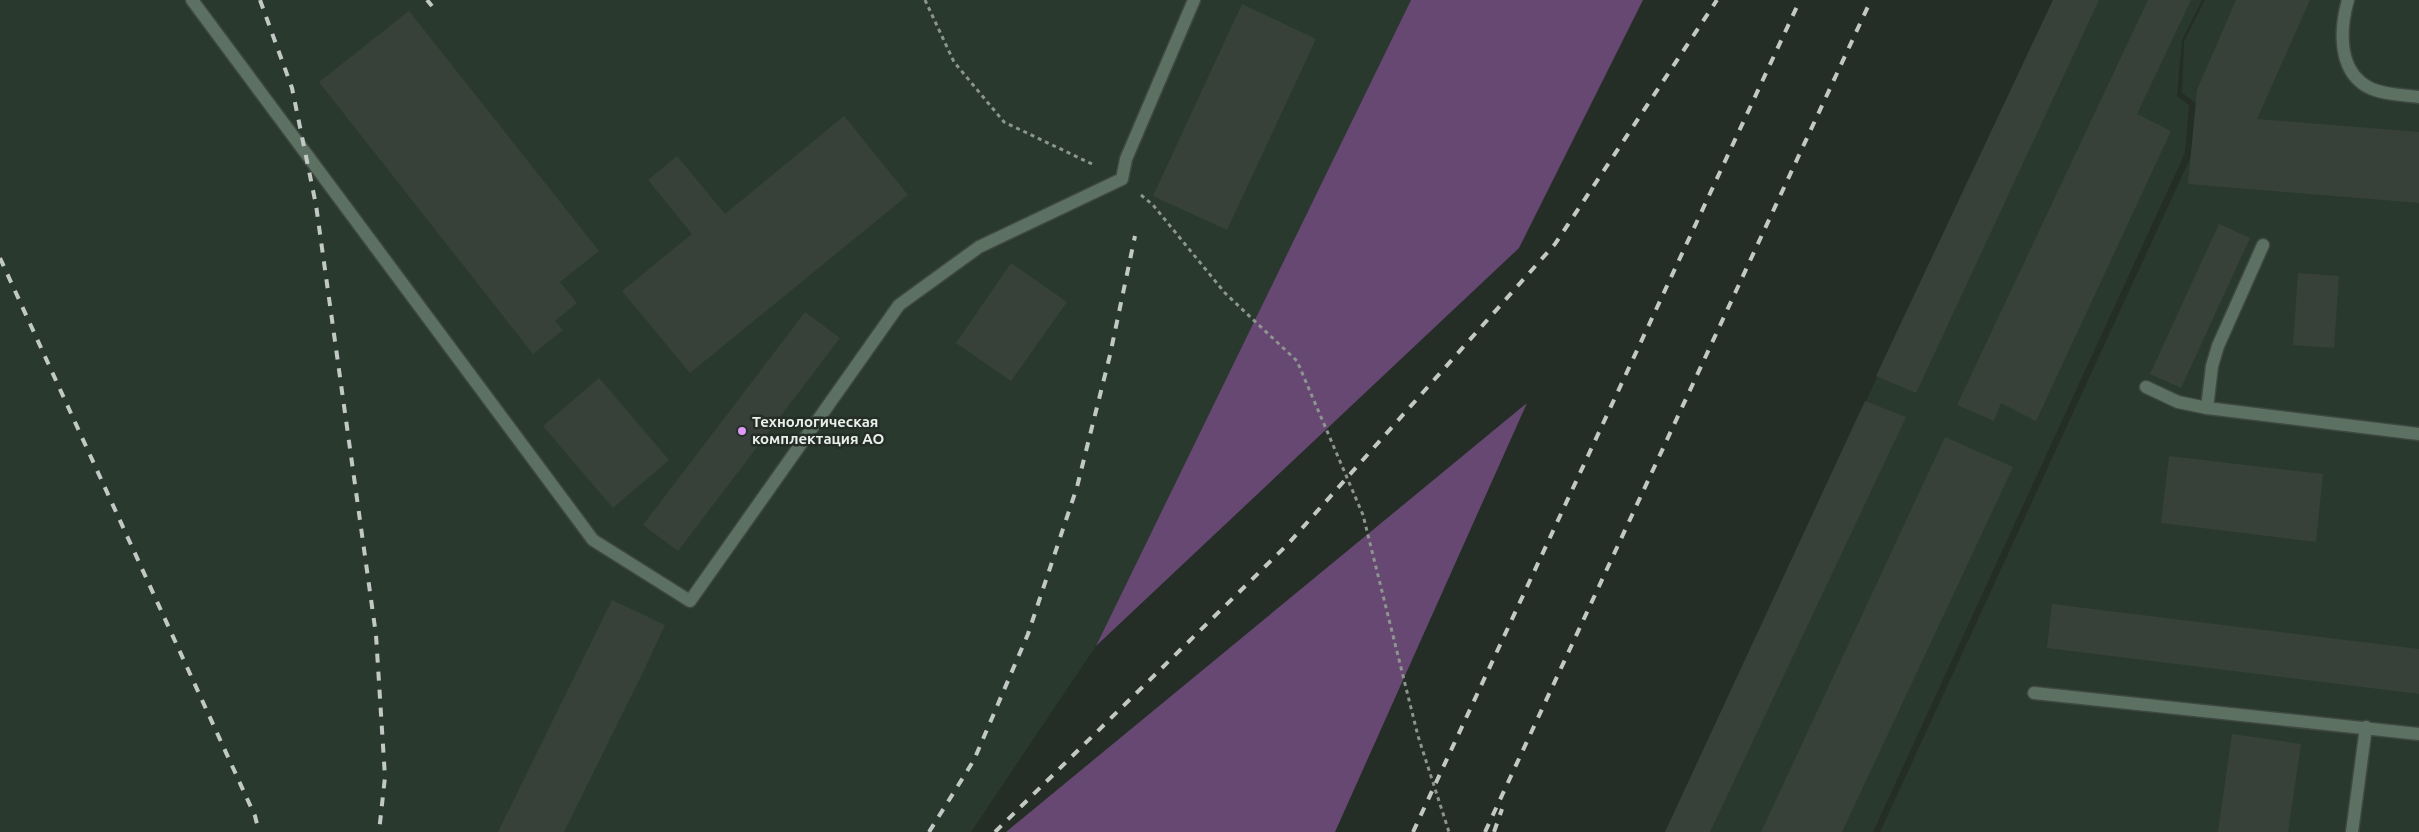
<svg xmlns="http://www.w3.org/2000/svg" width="2419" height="832" font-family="Ubuntu,sans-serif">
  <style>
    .built { fill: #2a392e }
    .forest { fill: #674872 }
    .building { fill: #37413a }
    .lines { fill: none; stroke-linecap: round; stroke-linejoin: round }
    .lane-casing { stroke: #3f4841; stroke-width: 15 }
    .path { stroke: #8e9590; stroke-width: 3; stroke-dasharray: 4 4; stroke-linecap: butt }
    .lane { stroke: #5c7162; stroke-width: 12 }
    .rail { stroke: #c2c9c4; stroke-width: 4; stroke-dasharray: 9 9; stroke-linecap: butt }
    .poi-dot { fill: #dd99f3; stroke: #242d26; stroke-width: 2 }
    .labels { text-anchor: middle; stroke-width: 5; stroke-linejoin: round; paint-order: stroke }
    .poi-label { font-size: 15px; font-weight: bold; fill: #e8eeea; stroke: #242d26; text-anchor: start }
  </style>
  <rect width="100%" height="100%" fill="#242d26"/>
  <g class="built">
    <path d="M 0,0 L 1411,0 L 1096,646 L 971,832 L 0,832 Z"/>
    <path d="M 2053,0 L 2202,0 L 2182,40 L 2177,96 L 2189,105 L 2185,153 L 1873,832 L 1665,832 Z"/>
    <path d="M 2205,0 L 2419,0 L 2419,832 L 1880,832 L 2194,150 L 2197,104 L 2182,93 L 2184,41 Z"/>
  </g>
  <g class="forest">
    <path d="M 1411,0 L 1643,0 L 1519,248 L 1096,646 Z"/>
    <path d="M 1527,403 L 1335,832 L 1006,832 Z"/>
  </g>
  <g class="building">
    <path d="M 2053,0 L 2099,0 L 1916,393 L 1876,376 Z"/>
    <path d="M 2148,0 L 2191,0 L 2137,114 L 2171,131 L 2036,421 L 2001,403 L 1994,421 L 1957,405 Z"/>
    <path d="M 2236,0 L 2310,0 L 2257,119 L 2419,132 L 2419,203 L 2188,184 L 2197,90 Z"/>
    <path d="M 1242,4 L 1316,39 L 1227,230 L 1153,196 Z"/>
    <path d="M 409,11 L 599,251 L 560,282 L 577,303 L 555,321 L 563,330 L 533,354 L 319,82 Z"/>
    <path d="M 844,116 L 908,195 L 690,373 L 622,291 L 692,234 L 648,180 L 677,156 L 725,214 Z"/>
    <path d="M 2219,224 L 2250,238 L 2181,388 L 2150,374 Z"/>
    <path d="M 1011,263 L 1067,302 L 1011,381 L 956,343 Z"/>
    <path d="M 2298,273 L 2339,276 L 2334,348 L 2293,345 Z"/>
    <path d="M 805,312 L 840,338 L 678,551 L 643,525 Z"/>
    <path d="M 599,378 L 669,460 L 613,508 L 543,426 Z"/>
    <path d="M 1865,401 L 1906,417 L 1710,832 L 1665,832 Z"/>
    <path d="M 1945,437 L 2013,467 L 1842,832 L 1761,832 Z"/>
    <path d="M 2169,456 L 2323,474 L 2316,542 L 2161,523 Z"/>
    <path d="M 612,600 L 665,625 L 644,670 L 564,832 L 498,832 Z"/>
    <path d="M 2052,604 L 2419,649 L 2419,694 L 2047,648 Z"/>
    <path d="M 2232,734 L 2301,744 L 2288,832 L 2218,832 Z"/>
  </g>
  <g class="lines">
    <defs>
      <g id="lane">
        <path d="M 192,0 L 593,540 L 690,601 L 899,305 L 979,247 L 1122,179 L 1126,159 L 1194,0"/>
        <path d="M 2348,0 C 2339,32 2338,74 2372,89 C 2386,95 2405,95 2419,97"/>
        <path d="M 2146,387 L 2178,402 L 2207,408 L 2419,434"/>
        <path d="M 2207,408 L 2212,366 L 2218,346 L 2263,245"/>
        <path d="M 2034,693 L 2419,734"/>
        <path d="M 2352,832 L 2366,727"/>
      </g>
    </defs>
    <use href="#lane" class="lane-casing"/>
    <g class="path">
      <path d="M 925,0 L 954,62 L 1004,122 L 1092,164"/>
      <path d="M 1141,195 L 1153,205 L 1225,293 L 1297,361 L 1363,515 L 1418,736 L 1449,832"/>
    </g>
    <use href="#lane" class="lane"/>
    <g class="rail">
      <path d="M 260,0 L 292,88 L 316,205 L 376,635 L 385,777 L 379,832"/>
      <path d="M 427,0 L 432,6"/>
      <path d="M 0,258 L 255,816 L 259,832"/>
      <path d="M 929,832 L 974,760 L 1028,634 L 1077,487 L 1110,355 L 1135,236"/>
      <path d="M 995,832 L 1288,544 L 1555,244 L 1717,0"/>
      <path d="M 1413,832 L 1800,0"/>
      <path d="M 1485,832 L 1871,0"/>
      <path d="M 1494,832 L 1502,809"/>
    </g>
  </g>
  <circle class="poi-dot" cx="742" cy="431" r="5"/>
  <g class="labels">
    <g class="poi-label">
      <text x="752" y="427">Технологическая<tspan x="752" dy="17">комплектация АО</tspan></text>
    </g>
  </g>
</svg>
